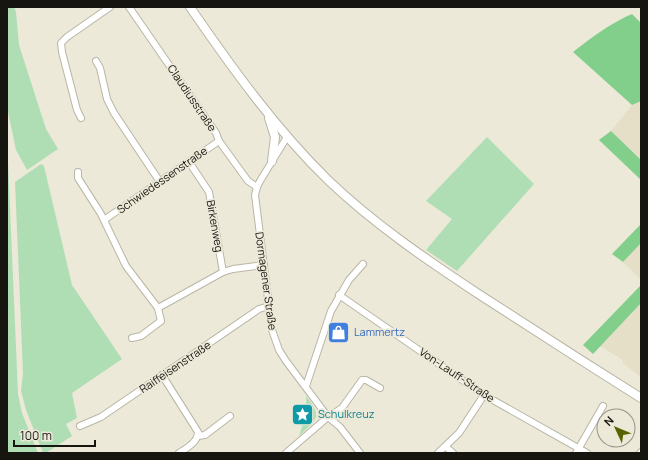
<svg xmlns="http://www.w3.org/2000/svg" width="648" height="460" font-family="Manrope,sans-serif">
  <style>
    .built { fill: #e5dfc7 }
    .green { fill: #b0deb4 }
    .forest { fill: #82ce8b }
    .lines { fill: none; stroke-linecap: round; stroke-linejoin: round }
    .minor-casing { stroke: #bab6a6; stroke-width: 8 }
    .major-casing { stroke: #bab6a6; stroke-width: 10 }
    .minor { stroke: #fff; stroke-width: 6 }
    .major { stroke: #fff; stroke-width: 8 }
    .labels { text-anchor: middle; stroke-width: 3.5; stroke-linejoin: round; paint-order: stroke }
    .street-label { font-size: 11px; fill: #16150f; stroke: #ece9d8 }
    .shop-label { font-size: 11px; fill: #366cbe; stroke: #ece9d8; text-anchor: start }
    .culture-label { font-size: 11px; fill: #0d838f; stroke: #ece9d8; text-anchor: start }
  </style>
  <rect width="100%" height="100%" fill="#ece9d8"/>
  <g class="built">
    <path d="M 641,101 L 641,160 L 611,131 L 632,105 Z"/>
    <path d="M 641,243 L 641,280 L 623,262 Z"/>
    <path d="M 641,303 L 641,378 L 622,362 L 623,360 L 600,346 Z"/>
  </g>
  <g class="green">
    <path d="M 7,7 L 14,7 L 16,12 L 19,45 L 46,129 L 58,149 L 27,170 L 16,150 L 7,107 Z"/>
    <path d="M 7,137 L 18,394 L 22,413 L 38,453 L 7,453 Z"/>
    <path d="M 487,137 L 534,184 L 457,271 L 426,250 L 452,219 L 426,201 Z"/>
    <path d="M 41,164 L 44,166 L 72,285 L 122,359 L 72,393 L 77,418 L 66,424 L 72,436 L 46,453 L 43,453 L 26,410 L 21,391 L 23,373 L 15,182 Z"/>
    <path d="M 306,396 C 323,418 317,418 299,436 C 304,422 307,410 306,396 Z"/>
  </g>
  <g class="forest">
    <path d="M 632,14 L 641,23 L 641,101 L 632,105 L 573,52 C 592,37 611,23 632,14 Z"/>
    <path d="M 611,131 L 641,160 L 641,180 L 599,140 Z"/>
    <path d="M 641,224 L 641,243 L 623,262 L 612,254 Z"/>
    <path d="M 641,285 L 641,303 L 593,354 L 583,345 Z"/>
  </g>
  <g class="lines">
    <defs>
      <g id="minor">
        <path d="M 129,7 L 216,133 L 219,141 L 248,181 L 257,187"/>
        <path d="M 96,61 L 100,68 L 107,99 L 114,113 L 160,182"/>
        <path d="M 81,118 L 77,110 L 62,52 L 61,43 L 67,37 L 110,7"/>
        <path d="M 287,137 L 260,181 L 257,187 L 255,195 L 272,330 L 279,350 L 286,361 L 328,417 L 340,427 L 360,453"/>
        <path d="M 189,162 L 209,192 L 223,272"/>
        <path d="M 78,172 L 78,178 L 101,214 L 126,266 L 158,308 L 161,321 L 141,336 L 132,338"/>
        <path d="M 104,220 L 219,141"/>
        <path d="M 339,295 L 484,395 L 587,453"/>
        <path d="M 158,308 L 223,272 L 233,269 L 264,265"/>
        <path d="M 162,375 L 198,432 C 198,442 187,448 179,453"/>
        <path d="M 306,386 L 331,311 L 349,280 L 363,264"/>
        <path d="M 80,426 L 101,417 L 259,309 L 269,306"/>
        <path d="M 198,436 L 205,435 L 230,416"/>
        <path d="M 446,447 L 453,453"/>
        <path d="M 286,453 L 328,417 L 342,408 L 362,380 L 366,380 L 380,388"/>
        <path d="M 438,453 L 459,433 L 484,395"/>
        <path d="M 576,453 L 603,406"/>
        <path d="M 640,453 L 641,452"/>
      </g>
      <g id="major">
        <path d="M 190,7 C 232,68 275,128 328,180 C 374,224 427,260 480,295 C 534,330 587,364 641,398"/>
        <path d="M 269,118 L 275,137 L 272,161"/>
      </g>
    </defs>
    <use href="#minor" class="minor-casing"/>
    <use href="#major" class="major-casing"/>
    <use href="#minor" class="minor"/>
    <use href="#major" class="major"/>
  </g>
  <defs>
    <symbol id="shop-square" viewBox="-11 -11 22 22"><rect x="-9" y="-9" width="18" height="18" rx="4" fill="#3f7fe0" stroke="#ece9d8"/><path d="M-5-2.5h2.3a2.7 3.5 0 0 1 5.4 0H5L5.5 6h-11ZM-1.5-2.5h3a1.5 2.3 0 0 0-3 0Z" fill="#fff"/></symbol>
    <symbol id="sight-square" viewBox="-11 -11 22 22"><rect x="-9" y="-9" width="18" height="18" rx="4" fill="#0f9aa8" stroke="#ece9d8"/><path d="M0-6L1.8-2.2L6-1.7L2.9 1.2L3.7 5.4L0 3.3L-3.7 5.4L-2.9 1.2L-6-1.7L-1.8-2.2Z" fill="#fff"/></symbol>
  </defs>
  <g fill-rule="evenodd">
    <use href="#shop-square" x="326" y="320" width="25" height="25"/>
    <use href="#sight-square" x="290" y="402" width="25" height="25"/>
  </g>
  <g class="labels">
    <g class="street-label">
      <text transform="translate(192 98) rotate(56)" y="4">Claudiusstraße</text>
      <text transform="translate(162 180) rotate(-35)" y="4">Schwiedessenstraße</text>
      <text transform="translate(215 226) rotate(80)" y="4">Birkenweg</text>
      <text transform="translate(266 281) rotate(82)" y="4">Dormagener Straße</text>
      <text transform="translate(175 367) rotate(-34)" y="4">Raiffeisenstraße</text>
      <text transform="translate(457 375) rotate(34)" y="4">Von-Lauff-Straße</text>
    </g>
    <g class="shop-label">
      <text x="354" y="336">Lammertz</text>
    </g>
    <g class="culture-label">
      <text x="318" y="418">Schulkreuz</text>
    </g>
  </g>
  <rect width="648" height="460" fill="none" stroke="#16150f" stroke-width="16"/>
  <g transform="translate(616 428) rotate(314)"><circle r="19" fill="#ece9d8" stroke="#969488"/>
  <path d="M0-3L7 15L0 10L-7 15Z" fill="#5b6300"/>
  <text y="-6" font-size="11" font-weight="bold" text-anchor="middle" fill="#16150f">N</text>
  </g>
  <path d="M14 440v6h81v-6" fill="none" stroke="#16150f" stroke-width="2"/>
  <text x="20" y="440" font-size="12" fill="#16150f" stroke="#ece9d8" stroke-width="3" paint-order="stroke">100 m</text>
</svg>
